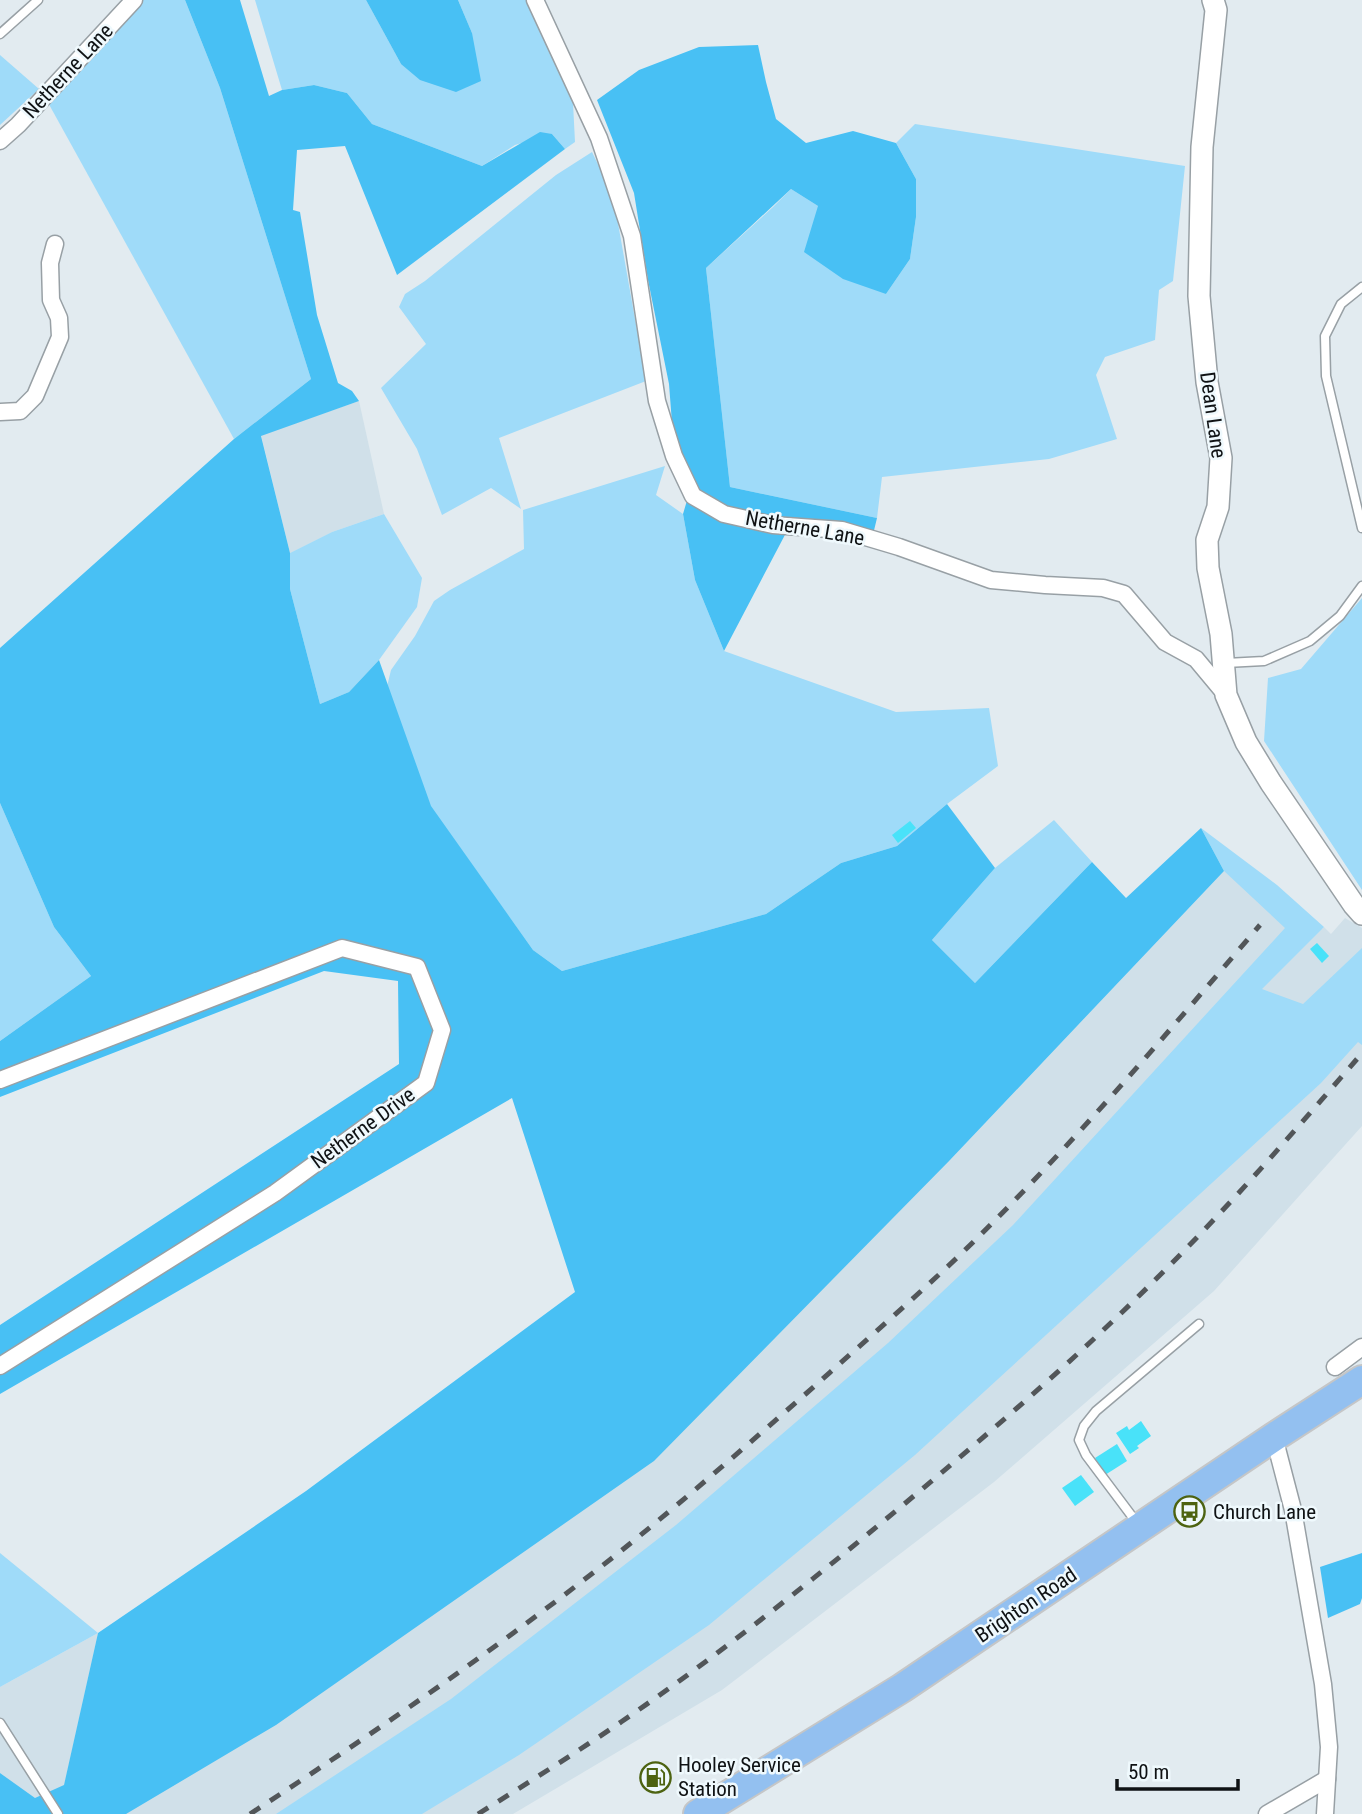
<svg xmlns="http://www.w3.org/2000/svg" width="1362" height="1814" font-family="'Roboto Condensed',sans-serif">
  <style>
    .built { fill: #d0e0e9 }
    .green { fill: #9fdbf9 }
    .forest { fill: #48c0f4 }
    .building { fill: #49e2f9 }
    .lines { fill: none; stroke-linecap: round; stroke-linejoin: round }
    .service-casing { stroke: #98a0a5; stroke-width: 11 }
    .minor-casing { stroke: #98a0a5; stroke-width: 19 }
    .tertiary-casing { stroke: #98a0a5; stroke-width: 24 }
    .trunk-casing { stroke: #c5c6c7; stroke-width: 32 }
    .service { stroke: #fff; stroke-width: 8 }
    .minor { stroke: #fff; stroke-width: 16 }
    .tertiary { stroke: #fff; stroke-width: 21 }
    .trunk { stroke: #93c0f0; stroke-width: 28 }
    .rail { stroke: #525659; stroke-width: 5; stroke-dasharray: 12 12; stroke-linecap: butt }
    .labels { text-anchor: middle; stroke-width: 5; stroke-linejoin: round; paint-order: stroke }
    .street-label { font-size: 21px; fill: #0f1214; stroke: #eff9fd }
    .poi-label { font-size: 21px; fill: #0f1214; stroke: #eff9fd; text-anchor: start }
  </style>
  <rect width="100%" height="100%" fill="#e2ebf0"/>
  <g class="built">
    <path d="M 359,401 L 384,514 L 332,532 L 290,553 L 261,435 Z"/>
    <path d="M 1224,871 L 1322,929 L 1324,927 L 1331,934 L 1345,918 L 1362,928 L 1362,1126 L 1214,1291 L 994,1482 L 722,1690 L 513,1814 L 86,1814 L 950,1160 Z"/>
    <path d="M 98,1633 L 64,1786 L 35,1799 L 0,1773 L 0,1687 Z"/>
  </g>
  <g class="green">
    <path d="M 143,0 L 185,0 L 220,88 L 311,379 L 234,439 L 46,99 L 107,34 Z"/>
    <path d="M 255,0 L 366,0 L 401,64 L 472,33 L 458,0 L 526,0 L 573,103 L 575,142 L 565,149 L 552,134 L 515,145 L 482,166 L 372,124 L 347,93 L 314,85 L 282,90 Z"/>
    <path d="M 0,55 L 39,89 L 0,125 Z"/>
    <path d="M 915,124 L 1185,166 L 1173,281 L 1159,290 L 1155,340 L 1105,357 L 1096,375 L 1117,439 L 1049,459 L 882,477 L 877,518 L 730,487 L 706,268 L 773,207 L 791,189 L 818,206 L 886,294 L 910,259 L 916,217 L 916,179 L 896,143 Z"/>
    <path d="M 592,152 L 613,195 L 646,381 L 499,438 L 521,509 L 491,488 L 442,515 L 417,449 L 381,388 L 426,344 L 399,307 L 405,294 L 425,281 L 556,175 Z"/>
    <path d="M 665,466 L 656,495 L 683,514 L 695,580 L 724,651 L 896,712 L 989,708 L 998,766 L 947,804 L 897,846 L 841,863 L 766,914 L 562,971 L 533,950 L 430,806 L 384,699 L 391,670 L 415,636 L 434,601 L 450,590 L 524,549 L 523,510 Z"/>
    <path d="M 384,514 L 422,578 L 417,607 L 379,660 L 349,692 L 320,704 L 290,589 L 290,553 L 332,532 Z"/>
    <path d="M 1362,598 L 1362,890 L 1264,741 L 1268,678 L 1301,669 Z"/>
    <path d="M 0,803 L 54,927 L 91,976 L 0,1041 Z"/>
    <path d="M 1054,820 L 1092,862 L 975,983 L 932,940 L 995,868 Z"/>
    <path d="M 1201,828 L 1277,885 L 1324,927 L 1262,989 L 1303,1004 L 1362,948 L 1362,1045 L 1358,1042 L 1321,1083 L 915,1455 L 709,1625 L 519,1755 L 422,1814 L 276,1814 L 451,1699 L 676,1525 L 888,1343 L 1013,1225 L 1285,928 L 1224,871 Z"/>
    <path d="M 0,1553 L 98,1633 L 0,1687 Z"/>
  </g>
  <g class="forest">
    <path d="M 185,0 L 240,0 L 269,96 L 282,90 L 314,85 L 347,93 L 372,124 L 482,166 L 540,132 L 552,134 L 565,149 L 397,275 L 345,146 L 297,150 L 293,210 L 300,212 L 317,315 L 338,383 L 352,391 L 359,401 L 261,436 L 290,553 L 290,589 L 320,704 L 349,692 L 379,660 L 431,806 L 533,950 L 562,971 L 766,914 L 841,863 L 897,846 L 947,804 L 995,868 L 932,940 L 975,983 L 1092,862 L 1126,898 L 1201,828 L 1224,871 L 950,1160 L 654,1461 L 276,1725 L 126,1814 L 0,1814 L 0,1773 L 35,1798 L 64,1785 L 98,1633 L 306,1491 L 575,1292 L 512,1098 L 0,1394 L 0,1325 L 399,1064 L 398,981 L 324,971 L 0,1097 L 0,1041 L 91,976 L 54,927 L 0,803 L 0,648 L 234,439 L 311,379 L 220,88 Z"/>
    <path d="M 366,0 L 458,0 L 472,33 L 481,81 L 456,92 L 420,80 L 401,64 Z"/>
    <path d="M 758,45 L 766,82 L 776,119 L 806,143 L 853,131 L 896,143 L 916,179 L 916,217 L 910,259 L 886,294 L 843,279 L 804,252 L 818,206 L 791,189 L 706,268 L 730,487 L 877,518 L 870,547 L 787,531 L 724,651 L 695,580 L 683,514 L 691,487 L 674,449 L 669,384 L 648,280 L 634,193 L 597,100 L 639,70 L 699,47 Z"/>
    <path d="M 1362,1553 L 1362,1598 L 1360,1604 L 1328,1618 L 1320,1567 Z"/>
  </g>
  <g class="building">
    <path d="M 910,821 L 916,828 L 898,843 L 892,835 Z"/>
    <path d="M 1317,943 L 1329,956 L 1322,963 L 1310,949 Z"/>
    <path d="M 1141,1421 L 1151,1436 L 1137,1446 L 1139,1448 L 1130,1454 L 1116,1433 L 1127,1426 L 1129,1430 Z"/>
    <path d="M 1117,1444 L 1127,1461 L 1105,1475 L 1095,1458 Z"/>
    <path d="M 1081,1475 L 1094,1492 L 1075,1506 L 1062,1488 Z"/>
  </g>
  <g class="lines">
    <defs>
      <g id="service">
        <path d="M 0,34 L 38,0"/>
        <path d="M 1362,287 L 1341,304 L 1325,336 L 1326,376 L 1362,528"/>
        <path d="M 1226,663 L 1264,661 L 1310,641 L 1340,616 L 1362,586"/>
        <path d="M 1137,1523 L 1086,1455 L 1079,1440 L 1084,1426 L 1096,1411 L 1199,1324"/>
        <path d="M 0,1723 L 58,1814"/>
      </g>
      <g id="minor">
        <path d="M 535,0 L 599,138 L 632,236 L 657,401 L 674,456 L 693,496 L 724,514 L 773,525 L 842,530 L 899,547 L 991,580 L 1045,585 L 1103,588 L 1124,594 L 1165,642 L 1196,659 L 1226,695"/>
        <path d="M 0,141 L 18,125 L 134,0"/>
        <path d="M 0,412 L 20,411 L 35,396 L 60,337 L 59,318 L 51,300 L 50,263 L 55,244"/>
        <path d="M 0,1080 L 342,948 L 417,967 L 442,1030 L 426,1083 L 275,1193 L 0,1366"/>
        <path d="M 1335,1367 L 1362,1347"/>
        <path d="M 1274,1437 L 1293,1510 L 1323,1684 L 1329,1747 L 1325,1814"/>
        <path d="M 1267,1814 L 1327,1779"/>
      </g>
      <path id="tertiary" d="M 1213,0 L 1216,10 L 1202,147 L 1199,296 L 1207,382 L 1221,458 L 1218,507 L 1207,540 L 1208,568 L 1221,634 L 1226,695 L 1246,742 L 1271,783 L 1354,905 L 1362,914"/>
      <path id="trunk" d="M 698,1814 L 902,1688 L 1274,1437 L 1362,1380"/>
    </defs>
    <use href="#service" class="service-casing"/>
    <use href="#minor" class="minor-casing"/>
    <use href="#tertiary" class="tertiary-casing"/>
    <use href="#trunk" class="trunk-casing"/>
    <use href="#service" class="service"/>
    <use href="#minor" class="minor"/>
    <use href="#tertiary" class="tertiary"/>
    <use href="#trunk" class="trunk"/>
    <g class="rail">
      <path d="M 250,1814 C 377,1731 502,1645 621,1551 C 688,1497 753,1440 817,1384 C 866,1340 916,1297 963,1252 C 1069,1149 1164,1037 1260,925"/>
      <path d="M 478,1814 C 526,1784 574,1754 621,1722 C 725,1651 824,1571 921,1490 C 1002,1422 1082,1353 1156,1279 C 1227,1209 1292,1134 1357,1059"/>
    </g>
  </g>
  <defs>
    <symbol id="bus-ring" viewBox="-11 -11 22 22"><circle r="9.5" fill="#eff9fd" stroke="#4d6311" stroke-width="1.5"/><path d="M-5-6H5V4H4V6H2V4H-2V6H-4V4H-5ZM-3.5-4V0h7V-4ZM-3.5 1.2v1.5H-2V1.2ZM2 1.2v1.5H3.5V1.2Z" fill="#4d6311"/></symbol>
    <symbol id="fuel-ring" viewBox="-11 -11 22 22"><circle r="9.5" fill="#eff9fd" stroke="#4d6311" stroke-width="1.5"/><path d="M-5.5-6h7V0h2V4h1.3V-2.5L3-4.5l.8-.8L6-3V5H2.5V1h-1V6h-7ZM-4.2-4.7v3.2H.2V-4.7Z" fill="#4d6311"/></symbol>
  </defs>
  <g fill-rule="evenodd">
    <use href="#bus-ring" x="1172" y="1494" width="35" height="35"/>
    <use href="#fuel-ring" x="638" y="1760" width="35" height="35"/>
  </g>
  <g class="labels">
    <g class="street-label">
      <text transform="translate(68 71) rotate(-47)" y="7">Netherne Lane</text>
      <text transform="translate(1213 415) rotate(82)" y="7">Dean Lane</text>
      <text transform="translate(805 528) rotate(10)" y="7">Netherne Lane</text>
      <text transform="translate(363 1128) rotate(-36)" y="7">Netherne Drive</text>
      <text transform="translate(1026 1605) rotate(-34)" y="7">Brighton Road</text>
    </g>
    <g class="poi-label">
      <text x="1213" y="1519">Church Lane</text>
      <text x="678" y="1772">Hooley Service<tspan x="678" dy="24">Station</tspan></text>
    </g>
  </g>
  <path d="M1117 1779v10h121v-10" fill="none" stroke="#0f1214" stroke-width="3.5"/>
  <text x="1128" y="1779" font-size="21" fill="#0f1214" stroke="#eff9fd" stroke-width="5" paint-order="stroke">50 m</text>
</svg>
